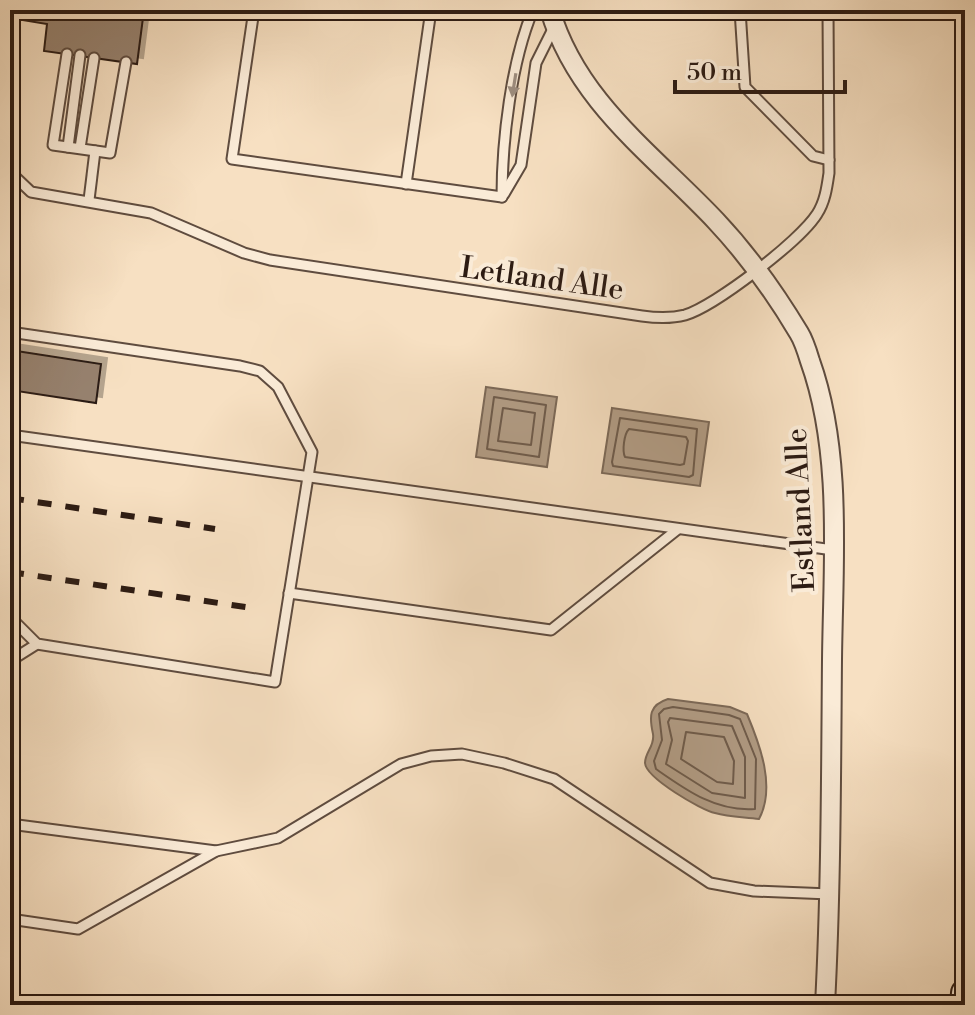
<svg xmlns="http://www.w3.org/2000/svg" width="975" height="1015" font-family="'Libre Bodoni',serif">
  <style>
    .water { fill: #b29d86; stroke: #7c6958; stroke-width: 2 }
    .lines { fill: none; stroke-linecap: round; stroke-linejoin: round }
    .shore { stroke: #6f5c4c; stroke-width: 2 }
    .building { fill: #96816e; stroke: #2c1b13; stroke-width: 2; filter: url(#shadow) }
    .service-casing { stroke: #5f4c3f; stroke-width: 13 }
    .minor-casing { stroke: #5f4c3f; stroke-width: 22 }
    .secondary-casing { stroke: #2c1b13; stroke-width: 30 }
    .service { stroke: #faebd7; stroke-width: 9 }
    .minor { stroke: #faebd7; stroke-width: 18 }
    .secondary { stroke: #faebd7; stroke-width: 26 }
    .rail { stroke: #2c1b13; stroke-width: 6; stroke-dasharray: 14 14; stroke-linecap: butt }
    .oneway { fill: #9d8d7f }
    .labels { text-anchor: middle; stroke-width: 8; stroke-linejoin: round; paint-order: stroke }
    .street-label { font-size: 30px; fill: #2c1b13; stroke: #faebd7 }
  </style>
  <defs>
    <filter id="shadow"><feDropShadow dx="6" dy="-6" stdDeviation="0" flood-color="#0004"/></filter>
  </defs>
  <rect width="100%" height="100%" fill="#f7e0c2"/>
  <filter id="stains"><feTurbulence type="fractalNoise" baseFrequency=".0025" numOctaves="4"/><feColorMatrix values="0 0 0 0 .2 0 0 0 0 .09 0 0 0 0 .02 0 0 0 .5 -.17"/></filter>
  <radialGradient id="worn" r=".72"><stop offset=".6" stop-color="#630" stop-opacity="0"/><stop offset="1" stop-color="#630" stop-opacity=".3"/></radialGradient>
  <g class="water">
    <path d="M 486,387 L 557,397 L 547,467 L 476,457 Z"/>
    <path d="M 612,408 L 709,422 L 700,486 L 602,473 Z"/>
    <path d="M 668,699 L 730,707 L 747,714 C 760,745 776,787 759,819 C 745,817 729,817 715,813 C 701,810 646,778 645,763 C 645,752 655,746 653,734 C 649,716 649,705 668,699 Z"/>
  </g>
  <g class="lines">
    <g class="shore">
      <path d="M 494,397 L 546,405 L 539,457 L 487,449 Z"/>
      <path d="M 503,408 L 535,413 L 531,445 L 498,441 Z"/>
      <path d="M 620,418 L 697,429 L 693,475 L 689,477 L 613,466 L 612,462 Z"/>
      <path d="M 629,429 L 686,437 L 688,441 L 684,464 L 680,465 L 625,457 C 622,451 624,434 629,429 Z"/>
      <path d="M 673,707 L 729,715 L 740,719 L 756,759 L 755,809 C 716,812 686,790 656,769 L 654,761 L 662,740 L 659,714 L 664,709 Z"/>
      <path d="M 670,718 L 732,726 L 745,757 L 745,798 L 712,793 L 666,764 L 672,740 L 668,722 Z"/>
      <path d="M 686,732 L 724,737 L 734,761 L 733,784 L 717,782 L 681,759 Z"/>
    </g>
  </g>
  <g class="building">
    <path d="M 10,10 L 144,10 L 137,64 L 44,51 L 47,24 L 10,18 Z"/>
    <path d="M 10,350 L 101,364 L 96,403 L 10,390 Z"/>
  </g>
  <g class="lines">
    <defs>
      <g id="service">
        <path d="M 254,10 L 232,159 L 502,197"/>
        <path d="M 740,10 L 745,87 L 813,156 L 829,160"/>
        <path d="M 67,54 L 53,145 L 110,153 L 126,62"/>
        <path d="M 68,147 L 80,55"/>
        <path d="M 80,148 L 94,58"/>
        <path d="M 10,172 L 31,192 L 151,213 L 244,253 L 270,260 L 642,316 C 656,318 670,319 685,315 C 715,306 800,241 817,214 C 825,202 827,187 829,173 L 828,10"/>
        <path d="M 406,184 L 431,10"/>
        <path d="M 504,194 L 521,165 L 536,63 L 554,27"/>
        <path d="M 502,197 C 502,141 511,62 533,10"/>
        <path d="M 89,200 L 95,151"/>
        <path d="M 10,332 L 240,366 L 260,371 L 278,387 L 312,452 L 275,682 L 37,644 L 10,617"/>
        <path d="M 10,435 L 833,550"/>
        <path d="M 289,593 L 551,630 L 678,529"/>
        <path d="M 10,661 L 37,644"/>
        <path d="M 10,824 L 216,851 L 278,838 L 401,764 L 431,756 L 462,754 L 504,763 L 554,779 L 710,883 L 754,891 L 830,894"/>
        <path d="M 10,919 L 78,929 L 216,851"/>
      </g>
      <path id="minor" d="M 550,10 C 577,102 654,155 716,221 C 748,255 775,293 799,333 C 804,341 807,351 810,361 C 843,453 833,563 832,660 C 831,776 831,890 825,1005"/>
      <path id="secondary" d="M 964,1005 L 965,993"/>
    </defs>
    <use href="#service" class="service-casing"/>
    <use href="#minor" class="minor-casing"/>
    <use href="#secondary" class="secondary-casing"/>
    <use href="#service" class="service"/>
    <use href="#minor" class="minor"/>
    <use href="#secondary" class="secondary"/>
    <g class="rail">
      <path d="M 10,498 L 215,529"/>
      <path d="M 10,572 L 252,608"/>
    </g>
  </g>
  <defs><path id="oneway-solid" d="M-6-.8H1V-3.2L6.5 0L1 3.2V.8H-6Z" transform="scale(2)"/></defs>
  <use class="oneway" href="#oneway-solid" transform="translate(514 85) rotate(99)"/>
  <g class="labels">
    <g class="street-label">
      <text transform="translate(542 278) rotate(8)" y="10">Letland Alle</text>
      <text transform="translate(800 510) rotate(-93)" y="10">Estland Alle</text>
    </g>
  </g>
  <rect width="975" height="1015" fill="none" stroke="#f7e0c2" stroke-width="40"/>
  <rect x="12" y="12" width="951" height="991" fill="none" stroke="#2c1b13" stroke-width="4"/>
  <rect x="20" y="20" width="935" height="975" fill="none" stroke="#2c1b13" stroke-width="2"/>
  <path d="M675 80v12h170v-12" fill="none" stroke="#2c1b13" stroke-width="4"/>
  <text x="687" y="80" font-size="24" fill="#2c1b13" stroke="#faebd7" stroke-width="6" paint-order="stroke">50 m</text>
  <rect width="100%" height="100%" filter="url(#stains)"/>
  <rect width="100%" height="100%" fill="url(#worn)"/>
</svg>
